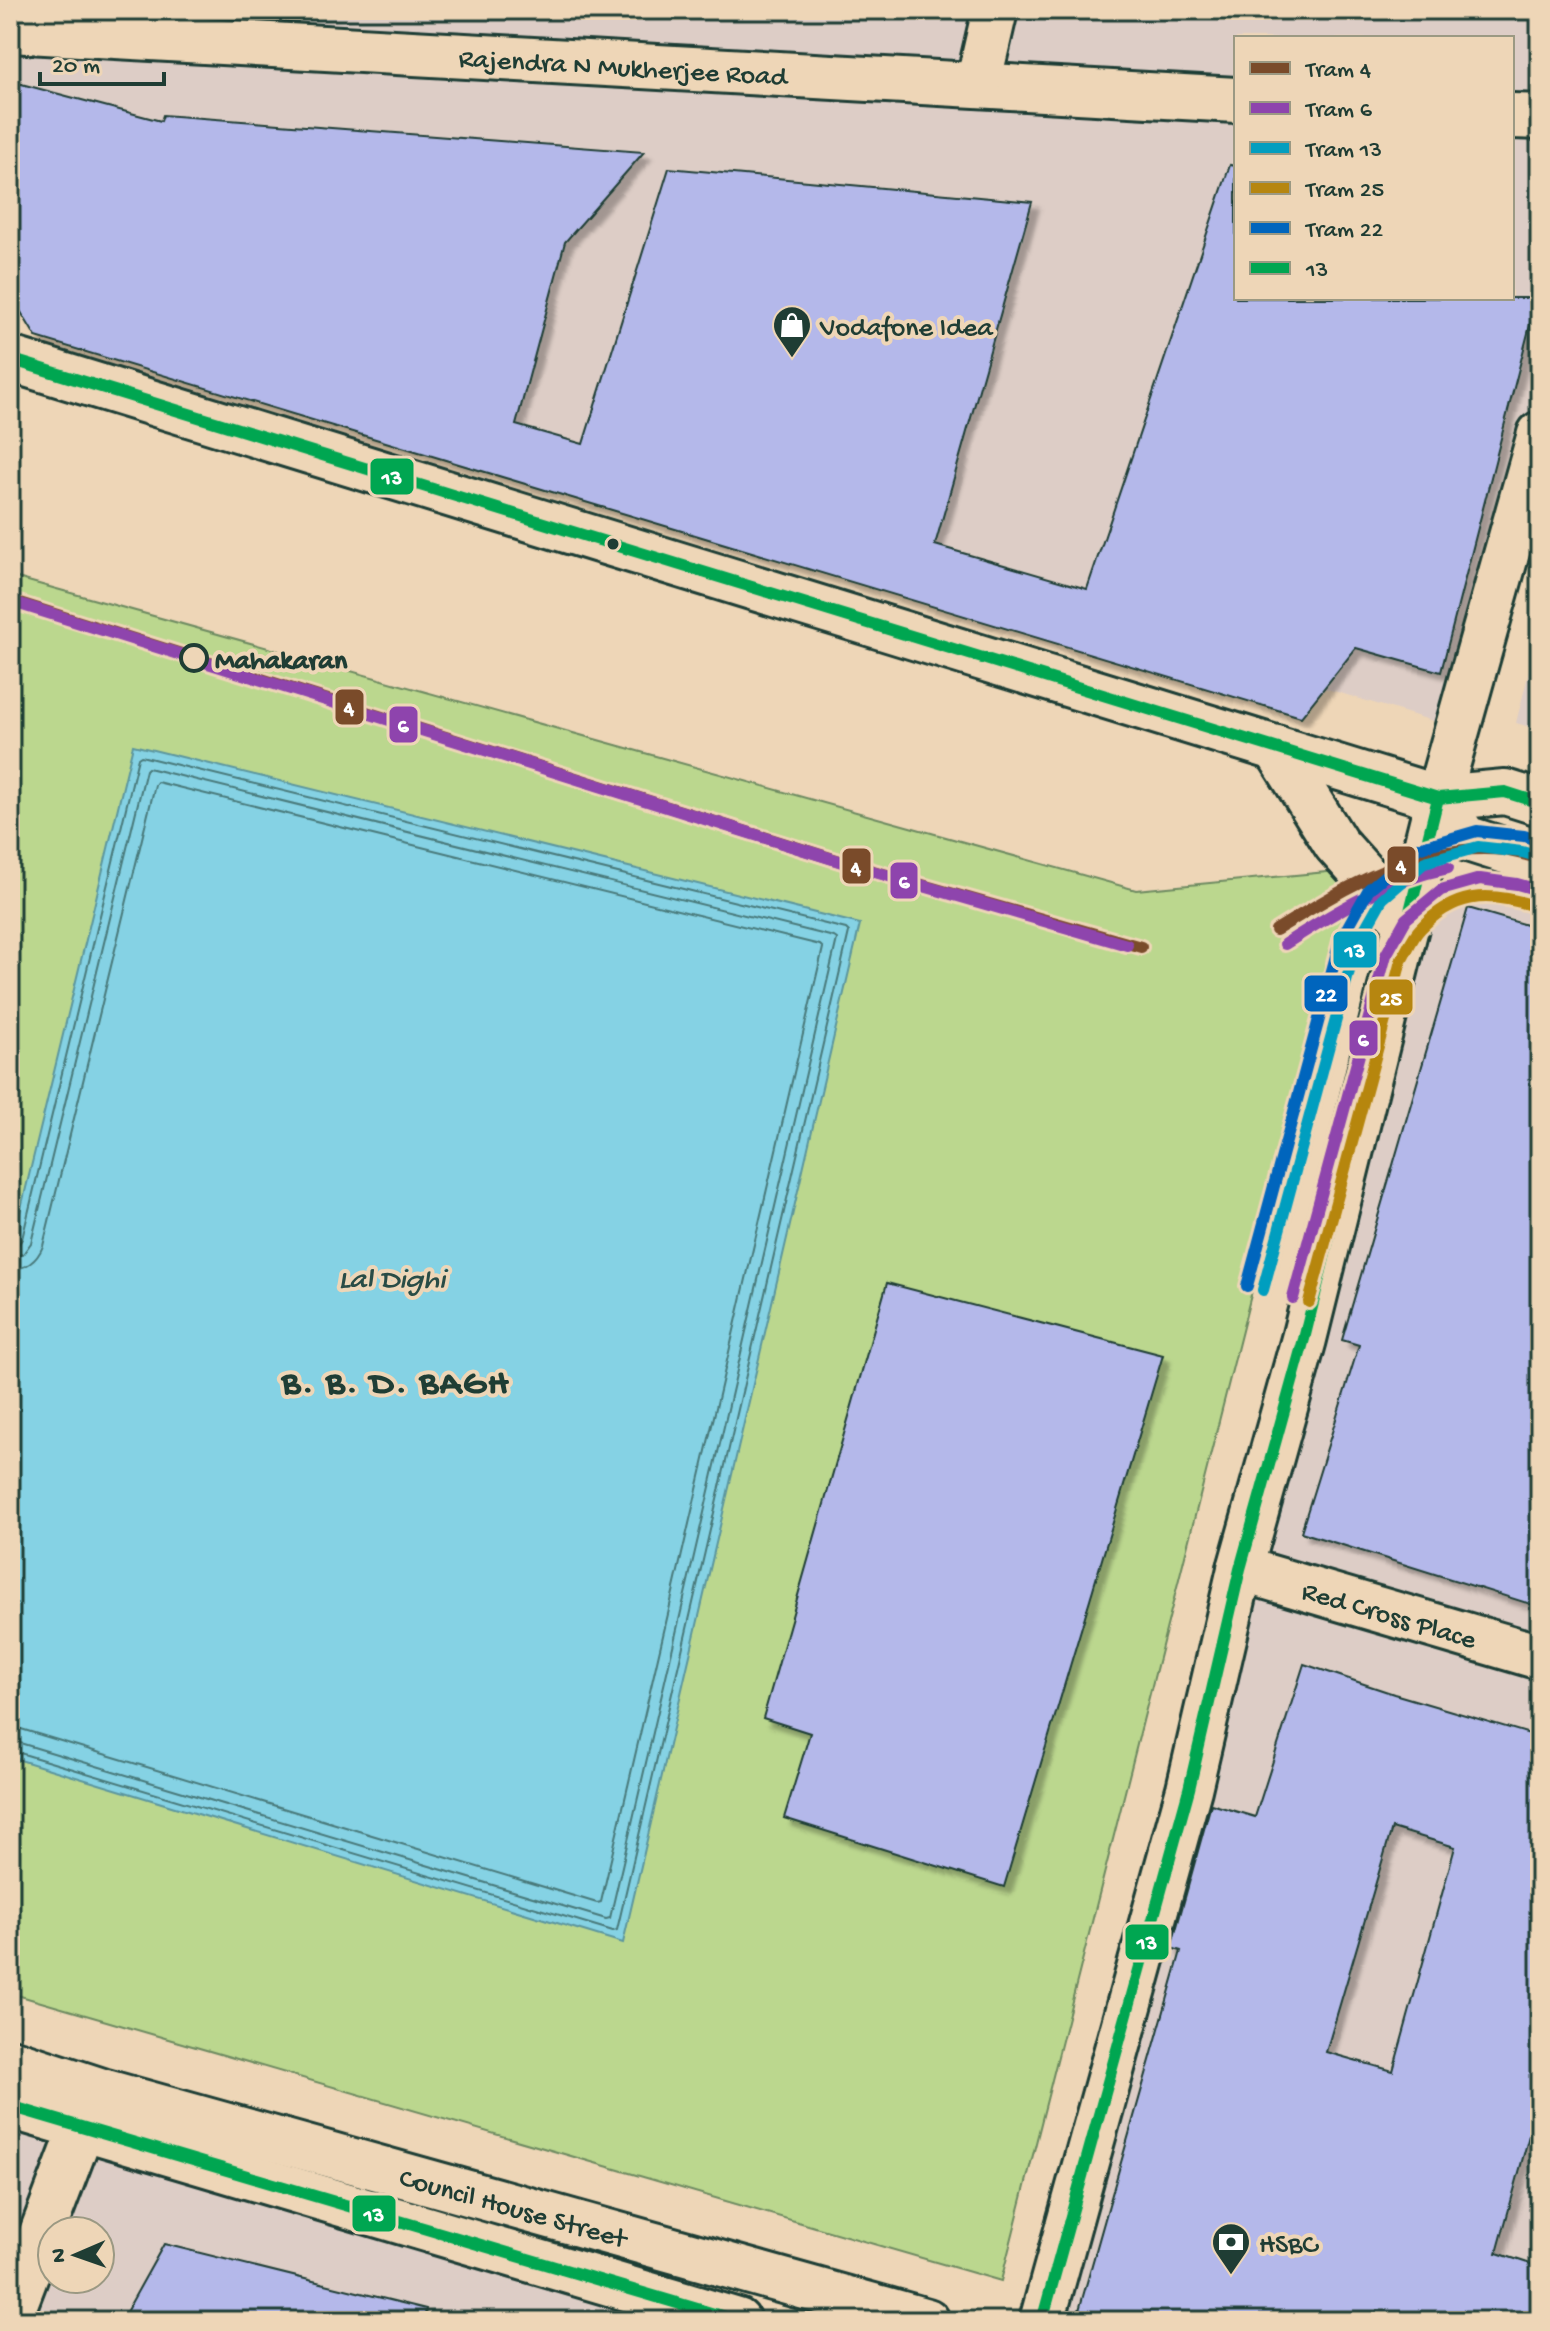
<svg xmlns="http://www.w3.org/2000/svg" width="1550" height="2331" font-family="'Gochi Hand',sans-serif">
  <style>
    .built { fill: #ddcdc6; fill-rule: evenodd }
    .green { fill: #bbd78e; stroke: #6d8a61; stroke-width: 2 }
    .water { fill: #85d2e4; stroke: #5c969e; stroke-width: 2 }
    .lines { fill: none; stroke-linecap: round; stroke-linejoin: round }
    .shore { stroke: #48797a; stroke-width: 2 }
    .building { fill: #b4b8ea; stroke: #1f3d34; stroke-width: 2; fill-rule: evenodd; filter: url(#shadow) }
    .minor-casing { stroke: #1f3d34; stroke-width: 50 }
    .major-casing { stroke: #1f3d34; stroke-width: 50 }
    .minor { stroke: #eed6b7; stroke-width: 44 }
    .major { stroke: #eed6b7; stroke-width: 44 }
    .bus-1-casing { stroke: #eed6b7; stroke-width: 18 }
    .bus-1 { stroke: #00a651; stroke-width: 12 }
    .tram-1-casing { stroke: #eed6b7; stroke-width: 18 }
    .tram-2-casing { stroke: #eed6b7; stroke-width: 18 }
    .tram-3-casing { stroke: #eed6b7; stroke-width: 18 }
    .tram-4-casing { stroke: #eed6b7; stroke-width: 18 }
    .tram-5-casing { stroke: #eed6b7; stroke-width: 18 }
    .tram-1 { stroke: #7a4b2a; stroke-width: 12 }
    .tram-2 { stroke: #8e44ad; stroke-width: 12 }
    .tram-3 { stroke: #039ebf; stroke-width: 12 }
    .tram-4 { stroke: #b68610; stroke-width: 12 }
    .tram-5 { stroke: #0065bd; stroke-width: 12 }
    .bus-dot { fill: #1f3d34; stroke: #eed6b7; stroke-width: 3 }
    .stop-dot { fill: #eed6b7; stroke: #1f3d34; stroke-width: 4 }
    .labels { text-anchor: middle; stroke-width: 8; stroke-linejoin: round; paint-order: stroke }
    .street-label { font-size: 28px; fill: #1f3d34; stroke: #eed6b7 }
    .poi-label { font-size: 28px; fill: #1f3d34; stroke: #eed6b7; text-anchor: start }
    .stop-label { font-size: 28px; font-weight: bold; fill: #1f3d34; stroke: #eed6b7; text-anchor: start }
    .water-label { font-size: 30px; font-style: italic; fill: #294c46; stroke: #eed6b7 }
    .district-label { font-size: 36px; font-weight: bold; letter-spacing: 2px; fill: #1f3d34; stroke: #eed6b7 }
    .line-badge { stroke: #eed6b7; stroke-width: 3 }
    .badge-label { font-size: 22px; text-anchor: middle; font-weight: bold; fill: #fff }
  </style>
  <defs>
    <filter id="shadow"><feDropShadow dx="7" dy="7" stdDeviation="2" flood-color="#0004"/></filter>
  </defs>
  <rect width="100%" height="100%" fill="#eed6b7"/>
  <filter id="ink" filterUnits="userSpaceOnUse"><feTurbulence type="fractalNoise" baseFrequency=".0125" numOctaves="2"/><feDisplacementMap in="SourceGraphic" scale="16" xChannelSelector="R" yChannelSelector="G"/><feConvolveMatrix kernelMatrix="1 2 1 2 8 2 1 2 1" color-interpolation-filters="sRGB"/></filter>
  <g filter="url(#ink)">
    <g class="built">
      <path d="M 10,10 L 1540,10 L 1540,372 L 1453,727 L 10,292 ZM 1236,38 L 1512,38 L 1512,298 L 1236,298 Z"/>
      <path d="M 1540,628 L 1540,730 L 1516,723 Z"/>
      <path d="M 1422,877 L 1540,912 L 1540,2321 L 1066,2321 Z"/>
      <path d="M 10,2119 L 711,2321 L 10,2321 ZM 52,2231 L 100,2231 L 100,2279 L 52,2279 Z"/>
    </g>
    <path class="green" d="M 10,576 L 1136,890 L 1359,869 L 1001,2281 L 10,1993 Z"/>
    <path class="water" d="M 133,745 L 860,924 L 623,1943 L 10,1757 L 10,1254 Z"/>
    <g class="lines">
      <g class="shore">
        <path d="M 10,1247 L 18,1245 L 22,1239 L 138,758 L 141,756 L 846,929 L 849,932 L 617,1930 L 613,1931 L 10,1750"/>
        <path d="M 10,1257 L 23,1254 L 31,1243 L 146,770 L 148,768 L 834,937 L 837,939 L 610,1918 L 606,1919 L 10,1740"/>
        <path d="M 10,1269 C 26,1269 37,1261 43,1246 L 155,785 L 157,782 L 820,945 L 823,948 L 601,1902 L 597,1903 L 21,1729 L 10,1728"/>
      </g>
    </g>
    <g class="building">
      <path d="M 10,81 L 161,121 L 163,115 L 644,152 L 565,242 L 516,425 L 583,444 L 669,168 L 1032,202 L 935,545 L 1087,589 L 1230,165 L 1236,166 L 1236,298 L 1537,298 L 1441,672 L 1356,648 L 1301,717 L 36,337 L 10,294 Z"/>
      <path d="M 1468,908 L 1540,929 L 1540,1607 L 1301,1532 L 1359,1345 L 1342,1340 Z"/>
      <path d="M 887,1283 L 1163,1355 L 1004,1887 L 784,1818 L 810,1733 L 763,1718 Z"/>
      <path d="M 1304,1664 L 1394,1694 L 1540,1737 L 1540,2095 L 1497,2253 L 1540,2267 L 1540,2321 L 1076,2321 L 1181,1951 L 1171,1948 L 1211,1804 L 1255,1817 ZM 1392,1828 L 1455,1847 L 1393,2071 L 1326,2052 Z"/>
      <path d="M 164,2244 L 426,2309 L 424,2321 L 121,2321 Z"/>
    </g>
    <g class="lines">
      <defs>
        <g id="minor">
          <path id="s1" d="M 10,30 L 1236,100"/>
          <path d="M 978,84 L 995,10"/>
          <path d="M 1512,116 L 1540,117"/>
          <path id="s2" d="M 1240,1569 L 1540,1657"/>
          <path d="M 10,2317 L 82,2128"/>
          <path d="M 1042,2321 L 1189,1789 L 1240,1569 L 1304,1339 L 1438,798"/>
        </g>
        <g id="major">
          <path d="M 10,359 L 1438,798 L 1505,792 L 1540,803"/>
          <path d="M 1276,748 L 1336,844 L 1407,923"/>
          <path d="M 1438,798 L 1540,434"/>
          <path d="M 1438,798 L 1465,838 L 1540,862"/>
          <path id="s3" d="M 10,2061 L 102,2091 L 927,2321"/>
          <path d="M 10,2106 L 738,2321"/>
        </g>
      </defs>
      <use href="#minor" class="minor-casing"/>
      <use href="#major" class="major-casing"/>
      <use href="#minor" class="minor"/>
      <use href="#major" class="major"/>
      <defs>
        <g id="bus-1">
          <path d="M 10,359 L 1438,798 L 1505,792 L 1540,803"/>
          <path d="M 10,2106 L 738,2321"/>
          <path d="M 1042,2321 L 1189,1789 L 1240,1569 L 1304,1339 L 1438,798"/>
        </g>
      </defs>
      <use href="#bus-1" class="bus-1-casing"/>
      <use href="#bus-1" class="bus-1"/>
      <defs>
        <g id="tram-1">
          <path d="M 10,600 L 859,867 L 1141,947"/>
          <path d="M 1276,930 C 1344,888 1420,841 1504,850 C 1516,852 1528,856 1540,858"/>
        </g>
        <g id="tram-2">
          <path d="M 10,601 L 858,867 L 1127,945"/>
          <path d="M 1285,944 C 1336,911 1387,880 1448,868"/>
          <path d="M 1293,1298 L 1386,955 L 1406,919 L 1441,890 L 1480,879 L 1517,884 L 1535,889"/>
        </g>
        <path id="tram-3" d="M 1263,1290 L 1356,945 L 1382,899 L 1425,862 L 1478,847 L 1522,852 L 1540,857"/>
        <path id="tram-4" d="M 1309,1302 L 1401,961 C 1407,951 1412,937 1420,929 C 1453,893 1487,891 1531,905"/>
        <path id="tram-5" d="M 1247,1286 L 1340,941 L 1369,889 L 1418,848 L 1477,831 L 1524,836 L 1540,841"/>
      </defs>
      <use href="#tram-1" class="tram-1-casing"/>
      <use href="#tram-2" class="tram-2-casing"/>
      <use href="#tram-3" class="tram-3-casing"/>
      <use href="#tram-4" class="tram-4-casing"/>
      <use href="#tram-5" class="tram-5-casing"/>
      <use href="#tram-1" class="tram-1"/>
      <use href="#tram-2" class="tram-2"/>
      <use href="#tram-3" class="tram-3"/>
      <use href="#tram-4" class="tram-4"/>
      <use href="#tram-5" class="tram-5"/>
    </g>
  </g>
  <defs>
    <symbol id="shop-pin" viewBox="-11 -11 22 30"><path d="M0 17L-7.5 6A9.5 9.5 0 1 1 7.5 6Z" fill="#1f3d34" stroke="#eed6b7"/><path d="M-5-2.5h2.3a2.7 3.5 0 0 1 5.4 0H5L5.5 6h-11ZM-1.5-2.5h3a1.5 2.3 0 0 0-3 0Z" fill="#fff"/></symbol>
    <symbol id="bank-pin" viewBox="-11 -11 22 30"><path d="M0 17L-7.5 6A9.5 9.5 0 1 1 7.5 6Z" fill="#1f3d34" stroke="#eed6b7"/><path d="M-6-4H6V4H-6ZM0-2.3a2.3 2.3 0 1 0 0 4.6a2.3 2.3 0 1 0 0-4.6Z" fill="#fff"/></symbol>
  </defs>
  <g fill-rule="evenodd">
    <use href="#shop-pin" x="770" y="303" width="44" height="60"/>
    <use href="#bank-pin" x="1209" y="2220" width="44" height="60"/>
  </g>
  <circle class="bus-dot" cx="613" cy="544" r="7"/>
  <circle class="stop-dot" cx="194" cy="658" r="13"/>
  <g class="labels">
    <g class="street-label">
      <text dy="10" stroke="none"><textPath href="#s1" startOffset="614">Rajendra N Mukherjee Road</textPath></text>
      <text dy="10" stroke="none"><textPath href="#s2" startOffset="156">Red Cross Place</textPath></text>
      <text dy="10" stroke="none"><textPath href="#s3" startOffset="524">Council House Street</textPath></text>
    </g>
    <g class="poi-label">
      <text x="820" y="335">Vodafone Idea</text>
      <text x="1259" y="2252">HSBC</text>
    </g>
    <g class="stop-label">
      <text x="215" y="668">Mahakaran</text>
    </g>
    <g class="water-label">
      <text x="392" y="1287">Lal Dighi</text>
    </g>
    <g class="district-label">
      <text x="396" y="1392">B. B. D. BAGH</text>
    </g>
  </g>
  <g class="line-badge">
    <rect x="369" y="457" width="46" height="39" rx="8" fill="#00a651"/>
    <rect x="334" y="688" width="31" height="38" rx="8" fill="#7a4b2a"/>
    <rect x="388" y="705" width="31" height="39" rx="8" fill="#8e44ad"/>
    <rect x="1386" y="845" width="31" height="39" rx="8" fill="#7a4b2a"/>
    <rect x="841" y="847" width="31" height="38" rx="8" fill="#7a4b2a"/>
    <rect x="889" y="861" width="30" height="39" rx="8" fill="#8e44ad"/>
    <rect x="1332" y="930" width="46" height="39" rx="8" fill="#039ebf"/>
    <rect x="1303" y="974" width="46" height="39" rx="8" fill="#0065bd"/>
    <rect x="1368" y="978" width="46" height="38" rx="8" fill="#b68610"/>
    <rect x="1348" y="1019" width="31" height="38" rx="8" fill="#8e44ad"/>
    <rect x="1124" y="1923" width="46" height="38" rx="8" fill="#00a651"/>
    <rect x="351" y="2194" width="46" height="39" rx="8" fill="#00a651"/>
  </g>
  <g class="badge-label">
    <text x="392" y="484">13</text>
    <text x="349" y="714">4</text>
    <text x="403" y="732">6</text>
    <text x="1401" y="872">4</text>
    <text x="856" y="874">4</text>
    <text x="904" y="888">6</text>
    <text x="1355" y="957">13</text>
    <text x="1326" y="1001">22</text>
    <text x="1391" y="1005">25</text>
    <text x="1363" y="1046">6</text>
    <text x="1147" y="1949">13</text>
    <text x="374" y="2221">13</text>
  </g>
  <rect width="1550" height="2331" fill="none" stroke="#eed6b7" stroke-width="40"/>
  <rect x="20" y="20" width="1510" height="2291" fill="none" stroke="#1f3d34" stroke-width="3" filter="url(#ink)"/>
  <rect x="1234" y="36" width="280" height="264" fill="#eed6b7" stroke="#9b9983" stroke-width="2"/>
  <rect x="1250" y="62" width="40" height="12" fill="#7a4b2a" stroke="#9b9983" stroke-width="2"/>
  <text x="1306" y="76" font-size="24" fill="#1f3d34">Tram 4</text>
  <rect x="1250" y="102" width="40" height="12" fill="#8e44ad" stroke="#9b9983" stroke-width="2"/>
  <text x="1306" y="116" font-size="24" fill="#1f3d34">Tram 6</text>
  <rect x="1250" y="142" width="40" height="12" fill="#039ebf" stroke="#9b9983" stroke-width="2"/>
  <text x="1306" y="156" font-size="24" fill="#1f3d34">Tram 13</text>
  <rect x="1250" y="182" width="40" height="12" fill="#b68610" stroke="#9b9983" stroke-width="2"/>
  <text x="1306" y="196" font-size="24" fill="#1f3d34">Tram 25</text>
  <rect x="1250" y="222" width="40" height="12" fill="#0065bd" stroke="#9b9983" stroke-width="2"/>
  <text x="1306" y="236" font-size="24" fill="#1f3d34">Tram 22</text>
  <rect x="1250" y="262" width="40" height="12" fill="#00a651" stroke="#9b9983" stroke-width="2"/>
  <text x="1306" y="276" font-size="24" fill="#1f3d34">13</text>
  <g transform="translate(76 2255) rotate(268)"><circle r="38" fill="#eed6b7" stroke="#9b9983" stroke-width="2"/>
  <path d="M0-6L14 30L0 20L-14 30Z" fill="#1f3d34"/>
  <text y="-12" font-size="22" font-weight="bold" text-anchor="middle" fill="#1f3d34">N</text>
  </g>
  <path d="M40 72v12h124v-12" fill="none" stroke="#1f3d34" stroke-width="4"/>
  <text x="52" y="72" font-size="24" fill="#1f3d34" stroke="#eed6b7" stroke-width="6" paint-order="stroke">20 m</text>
</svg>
